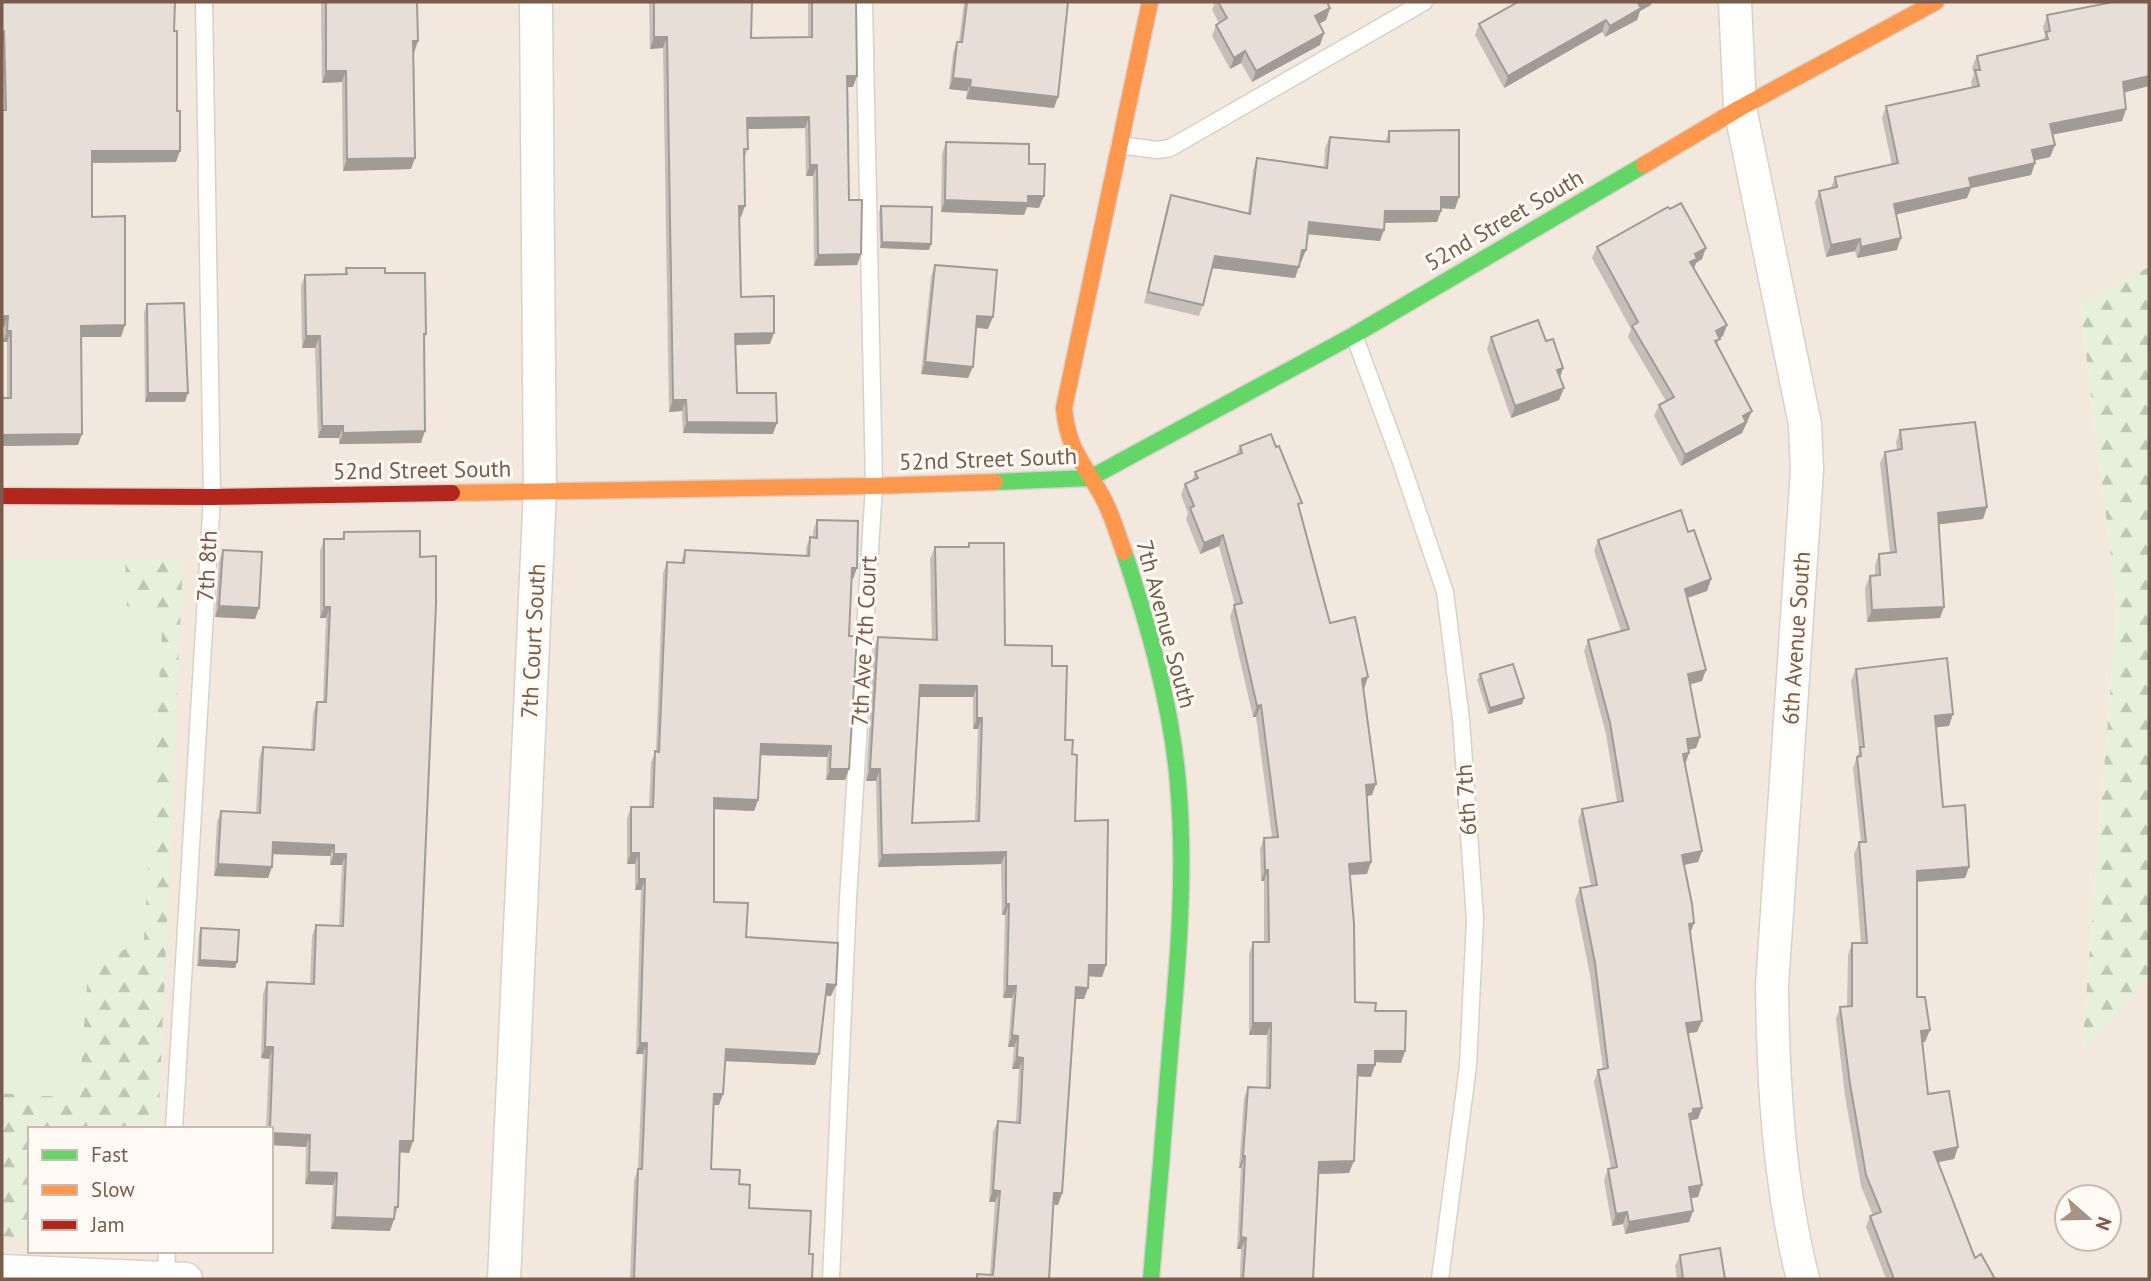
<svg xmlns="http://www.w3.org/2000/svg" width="2151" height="1281" font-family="'PT Sans',sans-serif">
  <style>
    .residential { fill: #f2e8de; fill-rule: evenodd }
    .forest { fill: url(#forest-firs) }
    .green { fill: #e7f0db }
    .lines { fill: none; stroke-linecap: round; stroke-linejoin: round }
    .lane-casing { stroke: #d7d1cb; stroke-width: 19 }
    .street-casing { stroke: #d7d1cb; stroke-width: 35 }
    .fast-casing { stroke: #d9d2cb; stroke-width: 19 }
    .slow-casing { stroke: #d9d2cb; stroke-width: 19 }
    .jam-casing { stroke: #d9d2cb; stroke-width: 19 }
    .lane { stroke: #fefefd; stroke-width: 16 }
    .street { stroke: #fefefd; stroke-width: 32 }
    .fast { stroke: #63d668; stroke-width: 16 }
    .slow { stroke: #ff974d; stroke-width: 16 }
    .jam { stroke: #b3261e; stroke-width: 16 }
    .wall { fill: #c6bfb9; fill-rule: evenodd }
    .shaded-wall { fill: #a19b96 }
    .building { fill: #e6ded7; stroke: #a19b96; stroke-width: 2; fill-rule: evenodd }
    .labels { text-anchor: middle; stroke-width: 6; stroke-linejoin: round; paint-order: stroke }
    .street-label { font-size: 23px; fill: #7a5c4d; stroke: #fffaf3 }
  </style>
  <defs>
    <pattern id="forest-firs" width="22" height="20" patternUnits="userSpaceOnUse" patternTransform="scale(1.75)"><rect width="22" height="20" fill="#e7f0db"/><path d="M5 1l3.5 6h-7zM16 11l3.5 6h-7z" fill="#c0c6b4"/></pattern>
  </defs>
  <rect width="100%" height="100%" fill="#f9f5f0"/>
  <path class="residential" d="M 2,2 L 2149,2 L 2149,267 L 2080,305 L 2117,605 L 2082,1049 L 2149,976 L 2149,1279 L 2,1279 ZM 30,1129 L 271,1129 L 271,1251 L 30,1251 ZM 2067,1197 L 2109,1197 L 2109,1239 L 2067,1239 Z"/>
  <g class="forest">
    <path d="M 2149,267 L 2149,976 L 2082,1051 L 2117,605 L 2080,304 Z"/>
    <path d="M 183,559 L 158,1129 L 30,1129 L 30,1238 L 2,1236 L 2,1093 L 79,1098 L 88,967 L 163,615 L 127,607 L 125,560 Z"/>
  </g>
  <path class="green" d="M 2,559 L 125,560 L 127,606 L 163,615 L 144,940 L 88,967 L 79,1098 L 2,1093 Z"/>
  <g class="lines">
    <defs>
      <g id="lane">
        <path d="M 1119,145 L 1157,150 L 1170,148 L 1424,2"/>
        <path d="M 1354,335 L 1401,462 L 1445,592 L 1461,719 L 1475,919 L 1468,1066 L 1440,1279"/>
        <path d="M 174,1129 L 212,497 L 204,2"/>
        <path d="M 166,1279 L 167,1251"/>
        <path d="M 831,1279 L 848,899 L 874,486 L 864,2"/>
      </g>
      <g id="street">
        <path d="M 1735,2 L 1740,108 L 1805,424 L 1807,470 L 1772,986 C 1773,1084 1779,1184 1803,1279"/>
        <path d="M 2,1271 L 186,1279"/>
        <path d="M 504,1279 L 540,490 L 536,2"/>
      </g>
      <g id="fast">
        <path d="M 995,482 L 1090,478 L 1354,335 L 1644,165"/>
        <path d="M 1124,552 C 1149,627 1171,704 1178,783 C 1186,873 1178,963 1170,1052 C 1164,1128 1158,1203 1151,1279"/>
      </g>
      <g id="slow">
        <path d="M 1644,165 L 1740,108 L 1936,2"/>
        <path d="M 452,493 L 874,486 L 995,482"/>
        <path d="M 1124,552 C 1117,533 1112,514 1102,496 C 1083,462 1068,450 1064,408 L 1150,2"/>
      </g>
      <path id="jam" d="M 2,496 L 212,497 L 452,493"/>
    </defs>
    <use href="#lane" class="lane-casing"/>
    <use href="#street" class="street-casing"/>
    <use href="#fast" class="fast-casing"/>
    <use href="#slow" class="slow-casing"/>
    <use href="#jam" class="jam-casing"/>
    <use href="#lane" class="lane"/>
    <use href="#street" class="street"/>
    <use href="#fast" class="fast"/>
    <use href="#slow" class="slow"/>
    <use href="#jam" class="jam"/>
  </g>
  <g class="wall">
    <path d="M 2,2 L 176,162 L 92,163 L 92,217 L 121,337 L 81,337 L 78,445 L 2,446 L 2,398 L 7,398 L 7,342 L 3,342 L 4,327 L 2,327 Z"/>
    <path d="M 321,2 L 417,2 L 418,41 L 413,53 L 411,169 L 343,171 L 342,82 L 322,83 Z"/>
    <path d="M 649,2 L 752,2 L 751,38 L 808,37 L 808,2 L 856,2 L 857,76 L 853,87 L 848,87 L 849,200 L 861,254 L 857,265 L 814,266 L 813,176 L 806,176 L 805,128 L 747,129 L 748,149 L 744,159 L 741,217 L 739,217 L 741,297 L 770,344 L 736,345 L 737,393 L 773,434 L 683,433 L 682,411 L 669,412 L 663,48 L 650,49 Z"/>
    <path d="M 964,2 L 1068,2 L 1054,108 L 966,99 L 967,91 L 949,89 L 953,53 L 957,42 L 959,42 Z"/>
    <path d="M 1215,2 L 1327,2 L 1330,8 L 1326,20 L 1319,24 L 1320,45 L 1252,82 L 1241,63 L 1230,69 L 1212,36 L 1216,25 L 1219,23 L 1212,10 Z"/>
    <path d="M 1651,5 L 1640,11 L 1637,20 L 1605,37 L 1602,32 L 1504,88 L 1475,35 L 1479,24 Z"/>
    <path d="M 2047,15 L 2124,92 L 2126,109 L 2122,121 L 2052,134 L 2055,145 L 2050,157 L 2034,160 L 2035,163 L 2031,175 L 1971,188 L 1967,198 L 1896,214 L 1897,250 L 1857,258 L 1855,251 L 1826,257 L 1815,203 L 1819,191 L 1831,188 L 1835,177 L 1892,165 L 1882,118 L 1886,106 L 1972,87 L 1971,82 L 1974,74 L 1972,67 L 1977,56 L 2043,41 L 2045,36 L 2043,27 Z"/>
    <path d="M 1389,131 L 1455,209 L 1441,208 L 1437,222 L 1384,223 L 1380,241 L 1308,234 L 1306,250 L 1301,262 L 1300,261 L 1295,278 L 1212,268 L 1203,305 L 1199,316 L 1144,303 L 1167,206 L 1171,195 L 1248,213 L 1253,170 L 1257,158 L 1324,167 L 1325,148 L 1330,137 L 1385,142 Z"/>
    <path d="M 946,142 L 1029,164 L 1039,208 L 1027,207 L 1024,215 L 941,212 L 942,154 Z"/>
    <path d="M 881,206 L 929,250 L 880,248 L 879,212 Z"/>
    <path d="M 1597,247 L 1702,259 L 1696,263 L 1694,269 L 1723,336 L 1719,338 L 1717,346 L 1748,423 L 1746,424 L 1742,433 L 1681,466 L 1654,416 L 1659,405 L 1666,401 L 1628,337 L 1631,329 L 1592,258 Z"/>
    <path d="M 935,265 L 988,329 L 976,328 L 968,378 L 921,374 L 931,276 Z"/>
    <path d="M 346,268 L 385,273 L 426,334 L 424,341 L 421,443 L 339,444 L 339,438 L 318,438 L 315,348 L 302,348 L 301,286 L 305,275 L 344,274 Z"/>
    <path d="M 147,304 L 185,402 L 145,402 L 144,313 Z"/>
    <path d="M 1491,337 L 1546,341 L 1563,368 L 1560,378 L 1564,388 L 1559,400 L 1511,418 L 1487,349 Z"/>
    <path d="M 1900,430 L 1987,507 L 1983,519 L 1939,524 L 1940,618 L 1867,622 L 1865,588 L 1870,576 L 1875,576 L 1875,565 L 1879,554 L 1890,553 L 1880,463 L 1885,452 L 1897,450 L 1896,442 Z"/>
    <path d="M 1240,446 L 1300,510 L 1330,623 L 1364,689 L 1363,689 L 1372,795 L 1367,796 L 1367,874 L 1350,875 L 1355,1002 L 1375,1011 L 1405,1051 L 1401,1063 L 1375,1062 L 1371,1077 L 1358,1076 L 1349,1173 L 1318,1174 L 1313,1279 L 1240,1279 L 1241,1249 L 1237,1249 L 1241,1168 L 1239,1168 L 1244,1098 L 1248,1087 L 1266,1088 L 1267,1035 L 1249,1035 L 1249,954 L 1253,942 L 1264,942 L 1264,881 L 1261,881 L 1260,849 L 1264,838 L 1272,837 L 1256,717 L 1253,717 L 1230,617 L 1234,605 L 1235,605 L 1219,546 L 1200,554 L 1186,519 L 1188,513 L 1181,495 L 1185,484 L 1192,481 L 1195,472 L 1236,455 Z"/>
    <path d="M 817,520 L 853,579 L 851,579 L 849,636 L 849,769 L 845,780 L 826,780 L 827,757 L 760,755 L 758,800 L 754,811 L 714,809 L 714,902 L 746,937 L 831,996 L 826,996 L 815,1065 L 725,1061 L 723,1094 L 719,1105 L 714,1105 L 711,1169 L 739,1184 L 749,1208 L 809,1254 L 812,1279 L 630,1279 L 634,1180 L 638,1169 L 643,1054 L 636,1054 L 641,890 L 635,890 L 635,864 L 627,864 L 627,818 L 631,807 L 649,807 L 651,762 L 656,751 L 663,573 L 667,562 L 681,563 L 685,550 L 806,556 L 806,548 L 810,537 L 813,538 L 813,531 Z"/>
    <path d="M 344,532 L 413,1141 L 409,1153 L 399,1152 L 398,1207 L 390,1231 L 331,1229 L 333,1185 L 305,1184 L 306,1147 L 271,1145 L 271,1129 L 266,1129 L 269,1059 L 261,1058 L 263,994 L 267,982 L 310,984 L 312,936 L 316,925 L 339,926 L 342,865 L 330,865 L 330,856 L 273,854 L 272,867 L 268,878 L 214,876 L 217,822 L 221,811 L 256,813 L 259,759 L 263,747 L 311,750 L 313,713 L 317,702 L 323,702 L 326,618 L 320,618 L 320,551 L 324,539 L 342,539 Z"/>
    <path d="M 1688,532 L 1711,579 L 1707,591 L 1688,598 L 1702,681 L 1690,684 L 1700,737 L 1696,748 L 1689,750 L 1685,764 L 1702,851 L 1698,862 L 1684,865 L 1694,923 L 1690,933 L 1697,1032 L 1688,1033 L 1698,1119 L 1691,1120 L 1698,1197 L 1691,1198 L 1693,1211 L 1689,1222 L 1625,1234 L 1623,1224 L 1612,1226 L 1604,1180 L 1608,1169 L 1611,1168 L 1594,1082 L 1598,1070 L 1603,1069 L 1590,975 L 1575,900 L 1580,888 L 1591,886 L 1578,821 L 1582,809 L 1617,802 L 1606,734 L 1584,651 L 1588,640 L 1621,631 L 1594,551 L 1598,540 Z"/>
    <path d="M 969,543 L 1005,645 L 1052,666 L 1065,740 L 1072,754 L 1075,821 L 1106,965 L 1102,977 L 1088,976 L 1088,988 L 1084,999 L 1076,999 L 1062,1193 L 1058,1205 L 1054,1204 L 1049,1279 L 976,1279 L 977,1274 L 990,1275 L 995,1202 L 989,1202 L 993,1132 L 998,1121 L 1016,1122 L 1019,1069 L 1012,1069 L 1014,1047 L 1008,1047 L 1012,998 L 1003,998 L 1005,915 L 1002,915 L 1001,864 L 878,867 L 876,781 L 866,781 L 874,648 L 878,637 L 932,640 L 930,559 L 935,547 L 968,547 ZM 919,697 L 973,697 L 973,729 L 978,729 L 975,821 L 912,823 Z"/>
    <path d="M 223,550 L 259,608 L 255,619 L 215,617 L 219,562 Z"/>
    <path d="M 1856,669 L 1949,726 L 1936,727 L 1943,807 L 1965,878 L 1917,882 L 1917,997 L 1925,1042 L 1922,1042 L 1928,1094 L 1958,1147 L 1954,1159 L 1938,1162 L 1975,1258 L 1995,1279 L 1886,1279 L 1866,1227 L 1870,1216 L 1873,1215 L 1861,1186 L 1845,1096 L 1836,1019 L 1840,1007 L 1847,1006 L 1848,955 L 1852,943 L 1861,943 L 1854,854 L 1859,842 L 1861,842 L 1853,768 L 1859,751 L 1851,681 Z"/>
    <path d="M 1480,674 L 1522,704 L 1488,714 L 1477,680 Z"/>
    <path d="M 201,928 L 237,962 L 235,968 L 197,966 L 199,934 Z"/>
    <path d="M 1680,1255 L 1725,1279 L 1677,1279 L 1675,1266 Z"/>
  </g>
  <g class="shaded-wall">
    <path d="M 1640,2 L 1652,2 L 1651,5 L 1640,11 L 1637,20 L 1605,37 L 1610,26 Z"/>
    <path d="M 1330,8 L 1326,20 L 1311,28 L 1315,16 Z"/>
    <path d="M 1606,20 L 1602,32 L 1504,88 L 1508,76 Z"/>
    <path d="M 1324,33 L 1320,45 L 1252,82 L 1256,71 Z"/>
    <path d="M 654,37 L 667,37 L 663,48 L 650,49 Z"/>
    <path d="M 413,41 L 418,41 L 414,53 L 409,53 Z"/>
    <path d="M 1245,51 L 1241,63 L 1230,69 L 1234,58 Z"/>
    <path d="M 326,71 L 346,71 L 342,82 L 322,83 Z"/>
    <path d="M 847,76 L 857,76 L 853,87 L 843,87 Z"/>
    <path d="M 2149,76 L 2149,86 L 2119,94 L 2123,82 Z"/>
    <path d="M 953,78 L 971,80 L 967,91 L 949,89 Z"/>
    <path d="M 970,87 L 1058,97 L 1054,108 L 966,99 Z"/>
    <path d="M 2126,109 L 2122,121 L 2046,136 L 2050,124 Z"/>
    <path d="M 809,117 L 805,128 L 743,129 L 747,118 Z"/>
    <path d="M 2055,145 L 2050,157 L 2028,162 L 2032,150 Z"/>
    <path d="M 92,151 L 180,151 L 176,162 L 87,163 Z"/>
    <path d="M 415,158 L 411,169 L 343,171 L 347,159 Z"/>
    <path d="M 2035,163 L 2031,175 L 1971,188 L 1967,198 L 1890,216 L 1894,204 L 1969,178 Z"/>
    <path d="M 810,165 L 817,165 L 813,176 L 806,176 Z"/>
    <path d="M 1028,196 L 1044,196 L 1039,208 L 1027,207 L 1024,215 L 941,212 L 945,200 Z"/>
    <path d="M 1441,197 L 1459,197 L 1455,209 L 1437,208 Z"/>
    <path d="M 739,206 L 745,206 L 741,217 L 735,218 Z"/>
    <path d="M 1385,211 L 1441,211 L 1437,222 L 1381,223 Z"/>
    <path d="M 1309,222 L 1384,230 L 1380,241 L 1305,234 Z"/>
    <path d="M 1901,238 L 1897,250 L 1857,258 L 1861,247 Z"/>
    <path d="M 1860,239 L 1855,251 L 1826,257 L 1831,245 Z"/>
    <path d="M 882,242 L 931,244 L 929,250 L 880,248 Z"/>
    <path d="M 1706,248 L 1702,259 L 1696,263 L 1693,270 L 1690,262 L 1695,254 Z"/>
    <path d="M 1302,250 L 1306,250 L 1301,262 L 1297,261 Z"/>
    <path d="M 861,254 L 857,265 L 814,266 L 818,255 Z"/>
    <path d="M 1215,256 L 1299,267 L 1295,278 L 1211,268 Z"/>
    <path d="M 2,316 L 8,316 L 4,327 L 2,327 Z"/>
    <path d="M 977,316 L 993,317 L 988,329 L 973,327 Z"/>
    <path d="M 125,325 L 121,337 L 77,337 L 81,326 Z"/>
    <path d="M 1727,325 L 1723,336 L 1711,343 L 1716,331 Z"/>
    <path d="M 7,331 L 11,331 L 7,342 L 3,342 Z"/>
    <path d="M 774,333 L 770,344 L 731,345 L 735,334 Z"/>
    <path d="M 306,336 L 320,336 L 315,348 L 302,348 Z"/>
    <path d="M 925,362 L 973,367 L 968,378 L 921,374 Z"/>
    <path d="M 1563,368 L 1559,380 L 1557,370 Z"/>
    <path d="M 1564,388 L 1559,400 L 1511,418 L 1515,406 Z"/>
    <path d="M 148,393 L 188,393 L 185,402 L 145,402 Z"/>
    <path d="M 673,400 L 686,400 L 682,411 L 669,412 Z"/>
    <path d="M 1752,411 L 1742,433 L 1681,466 L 1685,455 L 1743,416 Z"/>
    <path d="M 687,422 L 777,423 L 773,434 L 683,433 Z"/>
    <path d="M 322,426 L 343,426 L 339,438 L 318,438 Z"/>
    <path d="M 425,431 L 421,443 L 339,444 L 343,433 Z"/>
    <path d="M 82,434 L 78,445 L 2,446 L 2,435 Z"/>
    <path d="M 1987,507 L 1983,519 L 1934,525 L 1938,513 Z"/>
    <path d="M 1223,535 L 1219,546 L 1200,554 L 1204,543 Z"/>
    <path d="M 852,568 L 857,568 L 853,579 L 848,579 Z"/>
    <path d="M 1711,579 L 1707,591 L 1681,600 L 1685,589 Z"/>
    <path d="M 219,606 L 259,608 L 255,619 L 215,617 Z"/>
    <path d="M 324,607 L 330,607 L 326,618 L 320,618 Z"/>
    <path d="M 1944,607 L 1940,618 L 1867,622 L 1872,610 Z"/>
    <path d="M 1706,670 L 1702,681 L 1684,686 L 1688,674 Z"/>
    <path d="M 1368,677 L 1364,689 L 1358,690 L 1362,679 Z"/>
    <path d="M 920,685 L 977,686 L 973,697 L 916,697 Z"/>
    <path d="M 1524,698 L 1522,704 L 1488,714 L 1490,708 Z"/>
    <path d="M 1261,705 L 1256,717 L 1253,717 L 1257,706 Z"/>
    <path d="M 1953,714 L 1949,726 L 1931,728 L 1935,716 Z"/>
    <path d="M 977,718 L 982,718 L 978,729 L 973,729 Z"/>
    <path d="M 1700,737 L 1696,748 L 1682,751 L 1687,739 Z"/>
    <path d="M 761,744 L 831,746 L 827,757 L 757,755 Z"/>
    <path d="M 1689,753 L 1685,765 L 1683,754 Z"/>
    <path d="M 830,769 L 849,769 L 845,780 L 826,780 Z"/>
    <path d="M 870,769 L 880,769 L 876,781 L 866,781 Z"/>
    <path d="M 1376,784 L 1372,795 L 1362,797 L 1366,785 Z"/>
    <path d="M 714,798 L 758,800 L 754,811 L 710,809 Z"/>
    <path d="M 273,842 L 334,845 L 330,856 L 269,854 Z"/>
    <path d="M 1702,851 L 1698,862 L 1678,866 L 1682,855 Z"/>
    <path d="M 1006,852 L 1001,864 L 878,867 L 882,855 Z"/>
    <path d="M 631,853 L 639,853 L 635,864 L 627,864 Z"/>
    <path d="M 334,854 L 346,854 L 342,865 L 330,865 Z"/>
    <path d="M 1371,862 L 1367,874 L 1345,875 L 1349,864 Z"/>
    <path d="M 218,864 L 272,867 L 268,878 L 214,876 Z"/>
    <path d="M 1969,867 L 1965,878 L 1913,882 L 1917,871 Z"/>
    <path d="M 1265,870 L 1268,870 L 1264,881 L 1261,881 Z"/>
    <path d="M 639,879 L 645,879 L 641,890 L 635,890 Z"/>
    <path d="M 1006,904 L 1009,904 L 1005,915 L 1002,915 Z"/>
    <path d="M 1694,923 L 1690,934 L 1689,924 Z"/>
    <path d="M 200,960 L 237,962 L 235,968 L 197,966 Z"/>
    <path d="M 1089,965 L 1106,965 L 1102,977 L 1084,976 Z"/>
    <path d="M 827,984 L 836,985 L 831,996 L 823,995 Z"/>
    <path d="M 1007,986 L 1016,986 L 1012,998 L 1003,998 Z"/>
    <path d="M 1076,987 L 1088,988 L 1084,999 L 1072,999 Z"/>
    <path d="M 1702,1021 L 1697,1032 L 1682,1034 L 1686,1023 Z"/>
    <path d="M 1253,1023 L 1271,1023 L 1267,1035 L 1249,1035 Z"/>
    <path d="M 1930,1030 L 1925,1042 L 1917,1043 L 1921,1031 Z"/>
    <path d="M 1012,1035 L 1018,1036 L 1014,1047 L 1008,1047 Z"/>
    <path d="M 640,1043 L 647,1043 L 643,1054 L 636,1054 Z"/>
    <path d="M 265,1047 L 273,1047 L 269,1059 L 261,1058 Z"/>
    <path d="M 726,1049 L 819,1054 L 815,1065 L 722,1061 Z"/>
    <path d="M 1375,1051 L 1405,1051 L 1401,1063 L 1371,1062 Z"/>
    <path d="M 1017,1057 L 1023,1058 L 1019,1069 L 1012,1069 Z"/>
    <path d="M 1358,1065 L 1375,1065 L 1371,1077 L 1354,1076 Z"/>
    <path d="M 714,1094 L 723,1094 L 719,1105 L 710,1105 Z"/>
    <path d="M 1702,1108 L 1698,1119 L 1691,1120 L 1689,1114 L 1693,1109 Z"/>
    <path d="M 271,1133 L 310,1135 L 306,1147 L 271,1145 Z"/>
    <path d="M 400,1141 L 413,1141 L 409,1153 L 396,1152 Z"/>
    <path d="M 1958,1147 L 1954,1159 L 1929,1164 L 1934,1152 Z"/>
    <path d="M 1243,1156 L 1245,1156 L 1241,1168 L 1239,1168 Z"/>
    <path d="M 1354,1161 L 1349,1173 L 1315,1174 L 1319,1162 Z"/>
    <path d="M 309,1172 L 337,1173 L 333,1185 L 305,1184 Z"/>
    <path d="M 1702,1185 L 1698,1197 L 1685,1199 L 1689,1187 Z"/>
    <path d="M 993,1190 L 1000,1191 L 995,1202 L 989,1202 Z"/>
    <path d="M 1054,1193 L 1062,1193 L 1058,1205 L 1050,1204 Z"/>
    <path d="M 1693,1211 L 1689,1222 L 1625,1234 L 1629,1222 Z"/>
    <path d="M 1627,1212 L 1623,1224 L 1612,1226 L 1616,1214 Z"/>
    <path d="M 335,1217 L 394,1219 L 390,1231 L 331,1229 Z"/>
    <path d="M 1241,1237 L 1246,1238 L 1241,1249 L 1237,1249 Z"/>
  </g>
  <g class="building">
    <path d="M 2,2 L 175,2 L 174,31 L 177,31 L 177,111 L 180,111 L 180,151 L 92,151 L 92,217 L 125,216 L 125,325 L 81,326 L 82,434 L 2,435 L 2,398 L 11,398 L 11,331 L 7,331 L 8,316 L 2,316 L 2,110 L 6,110 L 4,31 L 2,31 Z"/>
    <path d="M 326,2 L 417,2 L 418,41 L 413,41 L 415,158 L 347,159 L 346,71 L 326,71 Z"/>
    <path d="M 654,2 L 752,2 L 751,38 L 812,37 L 812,2 L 856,2 L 857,76 L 847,76 L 849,200 L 862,200 L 861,254 L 818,255 L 817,165 L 810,165 L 809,117 L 747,118 L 748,149 L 744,149 L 745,206 L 739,206 L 741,297 L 774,296 L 774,333 L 735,334 L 737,393 L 776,393 L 777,423 L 687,422 L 686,400 L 673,400 L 667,37 L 654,37 Z"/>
    <path d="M 967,2 L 1068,2 L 1058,97 L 970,87 L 971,80 L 953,78 L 957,42 L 962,42 Z"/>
    <path d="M 1218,2 L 1327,2 L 1330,8 L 1315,16 L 1324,33 L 1256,71 L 1245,51 L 1234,58 L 1216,25 L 1227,18 Z"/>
    <path d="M 1518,2 L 1640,2 L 1638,3 L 1641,8 L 1610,26 L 1606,20 L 1508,76 L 1479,24 Z"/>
    <path d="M 2113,2 L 2149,2 L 2149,76 L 2123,82 L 2126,109 L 2050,124 L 2055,145 L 2032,150 L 2035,163 L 1969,178 L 1971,187 L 1894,204 L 1901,238 L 1861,247 L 1860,239 L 1831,245 L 1819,191 L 1837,187 L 1835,177 L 1898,163 L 1886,106 L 1979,86 L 1975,70 L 1980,70 L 1977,56 L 2048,39 L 2046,32 L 2050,31 L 2047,15 Z"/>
    <path d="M 1459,130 L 1459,197 L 1441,197 L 1441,211 L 1385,211 L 1384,230 L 1309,222 L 1306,250 L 1302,250 L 1299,267 L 1215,256 L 1203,305 L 1148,292 L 1171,195 L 1250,214 L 1257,158 L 1327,168 L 1330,137 L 1389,142 L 1389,131 Z"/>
    <path d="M 946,142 L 1029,144 L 1029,164 L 1045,164 L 1044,196 L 1028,196 L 1028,203 L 945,200 Z"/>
    <path d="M 1681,203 L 1706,248 L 1695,254 L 1697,259 L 1690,262 L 1727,325 L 1716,331 L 1720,339 L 1715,341 L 1752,411 L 1743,416 L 1746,422 L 1685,455 L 1659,405 L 1674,397 L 1632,326 L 1638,322 L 1597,247 L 1668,207 L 1670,209 Z"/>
    <path d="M 881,206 L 932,207 L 931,244 L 882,242 Z"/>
    <path d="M 935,265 L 997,270 L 993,317 L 977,316 L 973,367 L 925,362 Z"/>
    <path d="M 346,268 L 385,268 L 385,273 L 425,273 L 426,334 L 424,334 L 425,431 L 343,433 L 343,426 L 322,426 L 320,336 L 306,336 L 305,275 L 347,274 Z"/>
    <path d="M 184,303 L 188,393 L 148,393 L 147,304 Z"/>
    <path d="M 1538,320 L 1546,341 L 1553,339 L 1563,368 L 1557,370 L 1564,388 L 1515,406 L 1491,337 Z"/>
    <path d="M 1975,422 L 1987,507 L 1938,513 L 1944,607 L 1872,610 L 1870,576 L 1880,575 L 1879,554 L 1896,552 L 1885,452 L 1902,449 L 1900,430 Z"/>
    <path d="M 1271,434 L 1276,447 L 1279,446 L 1302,503 L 1298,504 L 1330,623 L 1355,617 L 1368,677 L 1362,679 L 1376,784 L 1366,785 L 1371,862 L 1349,864 L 1354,924 L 1355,1002 L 1376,1003 L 1375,1011 L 1406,1011 L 1405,1051 L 1375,1051 L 1375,1065 L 1358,1065 L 1354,1161 L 1319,1162 L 1313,1279 L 1243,1279 L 1246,1238 L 1241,1237 L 1245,1156 L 1243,1156 L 1248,1087 L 1270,1088 L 1271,1023 L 1253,1023 L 1253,942 L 1269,942 L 1268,870 L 1265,870 L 1264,838 L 1278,837 L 1261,705 L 1257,706 L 1234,605 L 1242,603 L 1223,535 L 1204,543 L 1190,508 L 1194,506 L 1185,484 L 1198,478 L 1195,472 L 1242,453 L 1240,446 Z"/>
    <path d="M 1681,510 L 1688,532 L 1694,530 L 1711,579 L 1685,589 L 1706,670 L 1688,674 L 1700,737 L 1687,739 L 1689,753 L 1683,754 L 1702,851 L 1682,855 L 1692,904 L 1694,923 L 1689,924 L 1702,1021 L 1686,1023 L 1702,1108 L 1693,1109 L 1693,1113 L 1689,1114 L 1702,1185 L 1689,1187 L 1693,1211 L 1629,1222 L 1627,1212 L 1616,1214 L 1608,1169 L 1617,1167 L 1598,1070 L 1608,1068 L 1595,963 L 1580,888 L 1597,885 L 1582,809 L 1623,801 L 1610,723 L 1588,640 L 1629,629 L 1598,540 Z"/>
    <path d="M 817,520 L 858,521 L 857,568 L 852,568 L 849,636 L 857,636 L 849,769 L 830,769 L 831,746 L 761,744 L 758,800 L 714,798 L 714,902 L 748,903 L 746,937 L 838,943 L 836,985 L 827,984 L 819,1054 L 726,1049 L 723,1094 L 714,1094 L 711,1169 L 740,1170 L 739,1184 L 750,1185 L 749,1208 L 811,1211 L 809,1254 L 813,1254 L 812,1279 L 634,1279 L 638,1169 L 642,1169 L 647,1043 L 640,1043 L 645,879 L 639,879 L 639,853 L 631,853 L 631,807 L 653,807 L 655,751 L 659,752 L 667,562 L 684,563 L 685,550 L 809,556 L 810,537 L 817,538 Z"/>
    <path d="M 420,531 L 420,557 L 436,556 L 436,604 L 413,1141 L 400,1141 L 398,1207 L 395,1207 L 394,1219 L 335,1217 L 337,1173 L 309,1172 L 310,1135 L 271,1133 L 271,1129 L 270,1129 L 273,1047 L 265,1047 L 267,982 L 314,984 L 316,925 L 343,926 L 346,854 L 334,854 L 334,845 L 273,842 L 272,867 L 218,864 L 221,811 L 260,813 L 263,747 L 314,750 L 317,702 L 326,702 L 330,607 L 324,607 L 324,539 L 344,539 L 344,532 Z"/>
    <path d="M 969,543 L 1004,543 L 1005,645 L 1052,646 L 1052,666 L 1067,666 L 1065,740 L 1073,740 L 1072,754 L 1077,755 L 1075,821 L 1108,820 L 1106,965 L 1089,965 L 1088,988 L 1076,987 L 1062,1193 L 1054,1193 L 1049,1279 L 977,1279 L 977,1274 L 993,1275 L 1000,1191 L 993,1190 L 998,1121 L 1020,1123 L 1023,1058 L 1017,1057 L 1018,1036 L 1012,1035 L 1016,986 L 1007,986 L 1009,904 L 1006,904 L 1006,852 L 882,855 L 880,769 L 870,769 L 878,637 L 937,640 L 935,547 L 969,547 ZM 920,685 L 977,686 L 977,718 L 982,718 L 979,821 L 912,823 Z"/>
    <path d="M 223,550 L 262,552 L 259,608 L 219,606 Z"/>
    <path d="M 1947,658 L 1953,714 L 1935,716 L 1943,807 L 1965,805 L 1969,867 L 1917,871 L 1917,997 L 1925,997 L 1930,1030 L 1921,1031 L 1928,1094 L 1949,1091 L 1958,1147 L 1934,1152 L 1975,1258 L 1981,1254 L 1995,1279 L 1894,1279 L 1870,1216 L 1881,1212 L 1866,1175 L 1850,1084 L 1840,1007 L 1852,1006 L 1852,943 L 1867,943 L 1859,842 L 1866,842 L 1857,757 L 1861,756 L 1860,747 L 1864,747 L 1856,669 Z"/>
    <path d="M 1513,664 L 1524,698 L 1490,708 L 1480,674 Z"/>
    <path d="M 201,928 L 239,930 L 237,962 L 200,960 Z"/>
    <path d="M 1720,1248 L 1725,1279 L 1683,1279 L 1680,1255 Z"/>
  </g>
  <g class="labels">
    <g class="street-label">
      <text transform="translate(1504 220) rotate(-30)" y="8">52nd Street South</text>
      <text transform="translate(988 459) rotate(-2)" y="8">52nd Street South</text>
      <text transform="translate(422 470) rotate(-1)" y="8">52nd Street South</text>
      <text transform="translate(207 566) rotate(-87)" y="8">7th 8th</text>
      <text transform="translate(1166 624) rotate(75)" y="8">7th Avenue South</text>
      <text transform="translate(1796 638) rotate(-86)" y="8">6th Avenue South</text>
      <text transform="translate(533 641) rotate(-87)" y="8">7th Court South</text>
      <text transform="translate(864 641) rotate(-87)" y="8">7th Ave 7th Court</text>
      <text transform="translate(1466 800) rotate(-94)" y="8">6th 7th</text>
    </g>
  </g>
  <rect width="2151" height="1281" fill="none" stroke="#7a5c4d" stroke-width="7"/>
  <rect x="28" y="1127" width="245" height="126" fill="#fffaf3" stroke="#cabbb1" stroke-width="2"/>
  <rect x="42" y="1150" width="35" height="10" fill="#63d668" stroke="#cabbb1" stroke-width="2"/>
  <text x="91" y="1162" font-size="21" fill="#7a5c4d">Fast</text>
  <rect x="42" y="1185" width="35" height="10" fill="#ff974d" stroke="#cabbb1" stroke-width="2"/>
  <text x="91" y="1197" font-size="21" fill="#7a5c4d">Slow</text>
  <rect x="42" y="1220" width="35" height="10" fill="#b3261e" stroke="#cabbb1" stroke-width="2"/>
  <text x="91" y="1232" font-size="21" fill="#7a5c4d">Jam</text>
  <g transform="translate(2088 1218) rotate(110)"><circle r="33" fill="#fffaf3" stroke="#cabbb1" stroke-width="2"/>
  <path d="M0-5L12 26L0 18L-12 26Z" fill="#a69286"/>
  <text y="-10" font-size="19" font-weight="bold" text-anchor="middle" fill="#7a5c4d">N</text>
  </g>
</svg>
